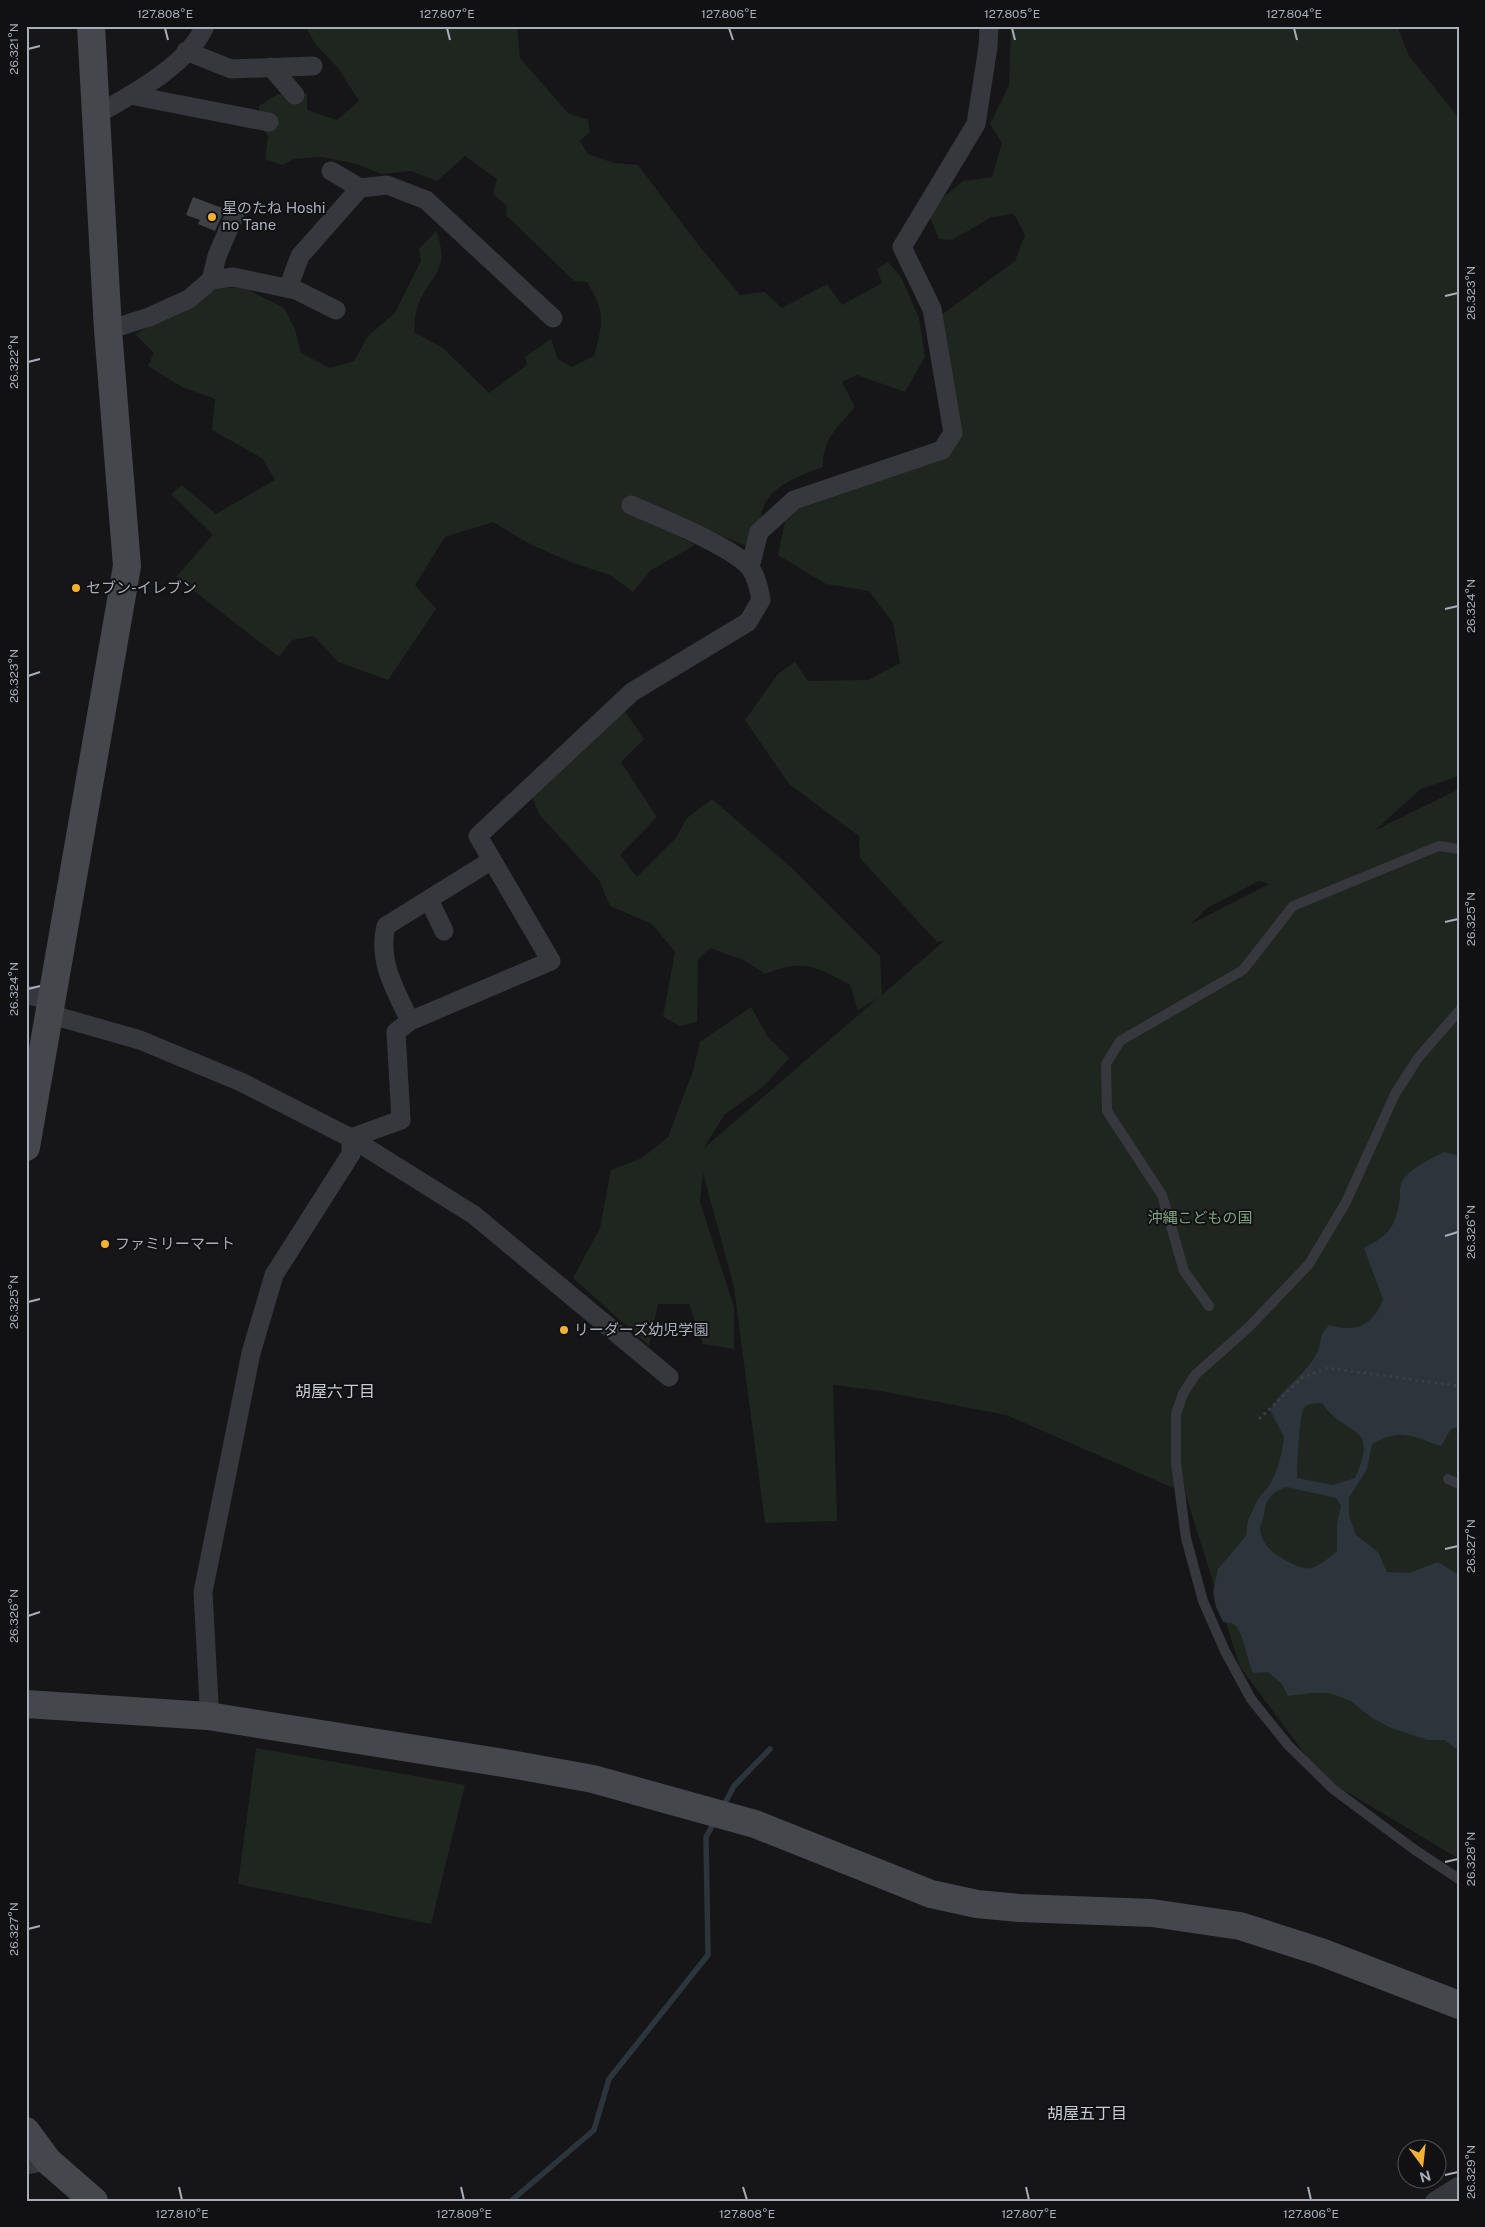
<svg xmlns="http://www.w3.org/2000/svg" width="1485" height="2227" font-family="'Public Sans','Noto Sans JP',sans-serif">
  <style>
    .green { fill: #1e261f; fill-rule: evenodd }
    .water { fill: #2c353c; fill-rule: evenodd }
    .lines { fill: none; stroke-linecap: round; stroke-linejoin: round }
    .stream { stroke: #2c353c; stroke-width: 5.5 }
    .building { fill: #404145 }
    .path { stroke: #3d3f44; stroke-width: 3; stroke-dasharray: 2.5 4; stroke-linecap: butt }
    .lane { stroke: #37383d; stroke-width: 10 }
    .street { stroke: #37383d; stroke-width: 19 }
    .secondary { stroke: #45474d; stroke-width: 28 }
    .ticks { fill: none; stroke: #a8adb8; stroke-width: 2 }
    .poi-dot { fill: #f2b134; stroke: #111113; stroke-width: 2 }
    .labels { text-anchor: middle; stroke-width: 4; stroke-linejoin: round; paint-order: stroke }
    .poi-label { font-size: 15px; fill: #a8adb8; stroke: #111113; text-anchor: start }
    .park-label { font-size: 15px; fill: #7fa381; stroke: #111113 }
    .neighbourhood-label { font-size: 16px; fill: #c9ccd4; stroke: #111113 }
    .neatline { fill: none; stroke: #a8adb8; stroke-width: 2 }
    .ticks-label { font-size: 12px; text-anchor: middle; fill: #a8adb8 }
  </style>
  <rect width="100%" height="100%" fill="#161618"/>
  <g class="green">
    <path d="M 305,26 L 517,26 L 520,58 L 568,113 L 588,120 L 590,132 L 580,141 L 588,154 L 614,163 L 638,165 L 697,243 L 740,295 L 765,292 L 782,308 L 827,284 L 842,305 L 882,283 L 877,269 L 888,262 L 901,277 L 919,318 L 925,357 L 905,392 L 857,375 L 842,382 L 855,407 C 838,427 822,439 823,467 C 802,475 771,485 763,508 C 758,521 759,538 758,551 L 628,496 L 625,508 L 695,545 L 651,570 L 633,592 L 610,575 L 570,562 L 528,543 L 493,522 L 445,537 L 415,585 L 436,609 L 388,680 L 338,662 L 314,636 L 292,640 L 279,657 L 176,577 L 213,535 L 171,494 L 182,485 L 216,514 L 275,480 L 262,458 L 212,430 L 215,399 L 182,387 L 148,366 L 154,353 L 135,334 L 170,316 L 212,289 L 242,287 L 284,308 L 295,329 L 301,353 L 330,368 L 354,361 L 368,336 L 395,313 L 421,261 L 419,249 L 436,231 C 450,268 434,272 419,302 C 415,310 415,323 414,332 L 443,348 L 489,393 L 527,365 L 525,357 L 551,339 L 558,359 L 572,367 L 594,356 C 603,323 606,312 587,282 L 574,281 L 506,215 L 507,206 L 493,194 L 497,179 L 465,156 L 437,181 L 411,171 L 381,174 L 357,164 L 321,157 L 294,159 L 282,165 L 265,159 L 268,136 L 259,124 L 259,106 L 278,94 L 307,94 L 307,110 L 337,120 L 359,101 L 338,68 L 316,45 Z"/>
    <path d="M 1011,26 L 1397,26 L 1409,56 L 1455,113 L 1459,121 L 1459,776 L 1421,789 L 1374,831 L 1459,789 L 1459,1859 L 1322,1777 L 1240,1667 L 1185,1493 L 1006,1415 L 881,1391 L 833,1385 L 837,1521 L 765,1523 L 734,1287 L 703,1173 L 700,1202 L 734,1307 L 734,1349 L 703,1344 L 689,1304 L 658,1304 L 649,1346 L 573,1278 L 600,1228 L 611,1170 L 642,1158 L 668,1137 L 693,1071 L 700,1042 L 751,1007 L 768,1037 L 789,1058 L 764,1086 L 724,1115 L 704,1148 L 878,998 L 858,1010 L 850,985 C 818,967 802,958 766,974 L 741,959 L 710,948 L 698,960 L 697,1022 L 680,1026 L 663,1017 L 675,952 L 652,924 L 610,906 L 599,880 L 539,814 L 531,794 L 624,710 L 644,739 L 621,762 L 657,817 L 620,855 L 637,877 L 676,838 L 687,818 L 712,799 L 793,869 L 880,956 L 882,995 L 944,941 L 937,942 L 860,858 L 859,836 L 789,784 L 745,720 L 778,674 L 795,662 L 808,681 L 868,680 L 900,663 L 893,623 L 869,591 L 826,584 L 778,555 L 789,502 L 960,437 L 940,316 L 1015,261 L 1025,235 L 1014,214 L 992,217 L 952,240 L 939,239 L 927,211 L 963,181 L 992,177 L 1002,143 L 990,124 L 1009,85 ZM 1259,881 L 1269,884 L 1191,924 L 1207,908 Z"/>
    <path d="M 256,1748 L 465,1785 L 431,1924 L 238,1884 Z"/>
  </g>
  <path class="water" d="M 1444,1152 L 1459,1156 L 1459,1427 L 1451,1429 L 1441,1446 C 1412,1437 1402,1427 1372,1444 L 1367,1469 L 1349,1498 L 1349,1516 L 1356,1535 L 1378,1552 L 1387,1572 L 1409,1573 L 1438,1562 L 1459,1575 L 1459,1751 L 1445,1740 L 1428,1740 L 1391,1728 L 1372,1718 L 1351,1701 L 1329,1693 L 1310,1693 L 1288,1696 L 1282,1684 L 1268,1672 L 1253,1673 C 1248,1662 1243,1632 1235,1625 C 1232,1623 1227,1622 1223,1622 L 1216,1607 L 1213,1592 L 1218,1569 L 1246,1536 L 1248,1520 L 1258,1499 L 1269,1486 L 1277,1470 L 1282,1451 L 1284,1437 L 1270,1410 C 1282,1388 1305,1376 1317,1353 C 1323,1341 1317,1338 1329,1325 C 1356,1333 1373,1326 1383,1299 L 1364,1248 C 1390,1235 1396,1226 1400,1197 C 1400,1192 1400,1185 1402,1181 C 1412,1167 1429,1160 1444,1152 ZM 1322,1403 C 1346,1439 1380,1421 1355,1478 L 1333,1485 L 1297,1478 C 1297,1467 1299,1415 1304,1408 C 1308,1403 1316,1403 1322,1403 ZM 1287,1487 L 1336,1498 L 1341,1506 L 1337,1524 L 1337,1551 C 1329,1558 1321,1565 1311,1568 C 1305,1570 1294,1565 1289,1562 C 1275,1555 1262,1546 1260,1529 C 1260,1524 1264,1519 1264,1514 C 1266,1498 1272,1492 1287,1487 Z"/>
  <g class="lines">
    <g class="stream">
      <path d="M 723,1807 L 734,1786 L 770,1749"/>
      <path d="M 511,2201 L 594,2130 L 609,2079 L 708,1955 L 706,1837 L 715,1821"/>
    </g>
  </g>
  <path class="building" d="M 193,197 L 225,209 L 215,231 L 198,224 L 200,220 L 186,215 Z"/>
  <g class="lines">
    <path class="path" d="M 1259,1419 L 1303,1377 L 1328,1368 L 1459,1386"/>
    <g class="lane">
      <path d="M 1459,1011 L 1418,1058 L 1395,1094 L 1346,1202 L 1309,1264 L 1249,1327 L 1195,1375 L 1183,1394 L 1176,1414 L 1176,1463 L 1186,1538 L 1203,1601 L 1225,1651 L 1251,1699 L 1288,1745 L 1333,1789 L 1415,1850 L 1459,1879"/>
      <path d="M 1209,1306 L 1184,1271 L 1162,1195 L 1107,1111 L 1106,1064 L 1120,1041 L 1243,970 L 1293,906 L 1439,846 L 1459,849"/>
      <path d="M 1448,1479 L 1459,1484"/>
    </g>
    <g class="street">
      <path d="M 186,51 L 231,69 L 313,66"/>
      <path d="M 271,67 L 295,95"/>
      <path d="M 130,95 L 269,122"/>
      <path d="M 96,115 C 131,95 188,65 205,26"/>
      <path d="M 331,171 L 360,188"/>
      <path d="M 211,280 L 217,256 L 235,214"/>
      <path d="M 288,288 L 300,256 L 360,188 L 387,185 L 426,200 L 553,318"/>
      <path d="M 108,330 L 149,317 L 189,299 L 211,280 L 233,277 L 296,290 L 336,310"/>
      <path d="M 750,567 L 759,532 L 794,500 L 942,450 L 953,433 L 932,309 L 902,247 L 976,124 L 988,47 L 989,26"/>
      <path d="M 429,900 L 444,931"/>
      <path d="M 26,995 L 51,999"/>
      <path d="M 49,1014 L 140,1040 L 241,1082 L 351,1138 L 474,1215 L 669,1377"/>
      <path d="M 410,1021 C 396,991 377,961 386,926 L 492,860"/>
      <path d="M 351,1138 L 401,1120 L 396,1032 L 410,1021 L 551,961 L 478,836 L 632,692 L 748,622 L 761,600 C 759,589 757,577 750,568 C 734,547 658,517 631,505"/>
      <path d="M 208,1716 L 209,1704 L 203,1592 L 251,1353 L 274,1275 L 351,1154 L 351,1138"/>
      <path d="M 26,2165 L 48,2161"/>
      <path d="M 1435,2201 L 1459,2186"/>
    </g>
    <g class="secondary">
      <path d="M 26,1147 L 127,566 L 108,330 L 91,26"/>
      <path d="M 26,1704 L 208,1716 L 516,1765 L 593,1779 L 755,1824 L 931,1894 L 977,1904 L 1019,1908 L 1152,1913 L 1240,1926 L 1321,1952 L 1459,2005"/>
      <path d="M 26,2131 L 48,2161 L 94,2201"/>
    </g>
  </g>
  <path class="ticks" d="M 165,28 L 168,40M 447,28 L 450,40M 729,28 L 733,40M 1012,28 L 1015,40M 1294,28 L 1297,40M 28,49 L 40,46M 1445,296 L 1458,293M 28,362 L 40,359M 1445,609 L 1458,606M 28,676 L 40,672M 1445,922 L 1458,919M 28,989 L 40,986M 1445,1236 L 1458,1232M 28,1302 L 40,1299M 1445,1549 L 1458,1546M 28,1616 L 40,1612M 1445,1862 L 1458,1859M 28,1929 L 40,1926M 1445,2175 L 1458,2172M 179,2187 L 182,2200M 461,2187 L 464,2200M 743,2187 L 747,2200M 1026,2187 L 1029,2200M 1308,2187 L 1311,2200"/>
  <g class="poi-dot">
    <circle cx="212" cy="217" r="5"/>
    <circle cx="76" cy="588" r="5"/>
    <circle cx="105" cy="1244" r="5"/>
    <circle cx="564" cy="1330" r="5"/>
  </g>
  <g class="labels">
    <g class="poi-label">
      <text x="222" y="213">星のたね Hoshi<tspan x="222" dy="17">no Tane</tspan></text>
      <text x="86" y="593">セブン-イレブン</text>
      <text x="115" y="1249">ファミリーマート</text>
      <text x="574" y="1335">リーダーズ幼児学園</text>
    </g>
    <g class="park-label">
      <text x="1200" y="1223">沖縄こどもの国</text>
    </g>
    <g class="neighbourhood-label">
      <text x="335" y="1397">胡屋六丁目</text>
      <text x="1087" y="2119">胡屋五丁目</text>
    </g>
  </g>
  <rect width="1485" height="2227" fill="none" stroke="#111113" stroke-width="55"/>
  <g transform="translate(1422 2164) rotate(165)"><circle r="24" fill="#111113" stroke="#4d4f55"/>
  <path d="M0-4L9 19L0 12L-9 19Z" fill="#f2b134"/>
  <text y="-8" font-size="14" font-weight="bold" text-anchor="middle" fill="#a8adb8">N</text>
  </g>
  <rect x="28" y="28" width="1430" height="2172" class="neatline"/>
  <g class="ticks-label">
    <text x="165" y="18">127.808°E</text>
    <text x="447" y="18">127.807°E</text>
    <text x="729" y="18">127.806°E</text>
    <text x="1012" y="18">127.805°E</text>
    <text x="1294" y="18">127.804°E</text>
    <text transform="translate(14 49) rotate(-90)" y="4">26.321°N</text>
    <text transform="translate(1471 293) rotate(-90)" y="4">26.323°N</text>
    <text transform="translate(14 362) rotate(-90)" y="4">26.322°N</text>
    <text transform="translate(1471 606) rotate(-90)" y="4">26.324°N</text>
    <text transform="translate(14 676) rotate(-90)" y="4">26.323°N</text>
    <text transform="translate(1471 919) rotate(-90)" y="4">26.325°N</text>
    <text transform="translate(14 989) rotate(-90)" y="4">26.324°N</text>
    <text transform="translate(1471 1232) rotate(-90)" y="4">26.326°N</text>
    <text transform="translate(14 1302) rotate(-90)" y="4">26.325°N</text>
    <text transform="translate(1471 1546) rotate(-90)" y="4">26.327°N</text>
    <text transform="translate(14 1616) rotate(-90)" y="4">26.326°N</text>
    <text transform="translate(1471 1859) rotate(-90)" y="4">26.328°N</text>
    <text transform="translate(14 1929) rotate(-90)" y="4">26.327°N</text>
    <text transform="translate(1471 2172) rotate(-90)" y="4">26.329°N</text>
    <text x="182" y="2218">127.810°E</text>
    <text x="464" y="2218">127.809°E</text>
    <text x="747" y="2218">127.808°E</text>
    <text x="1029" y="2218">127.807°E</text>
    <text x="1311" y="2218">127.806°E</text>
  </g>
</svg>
